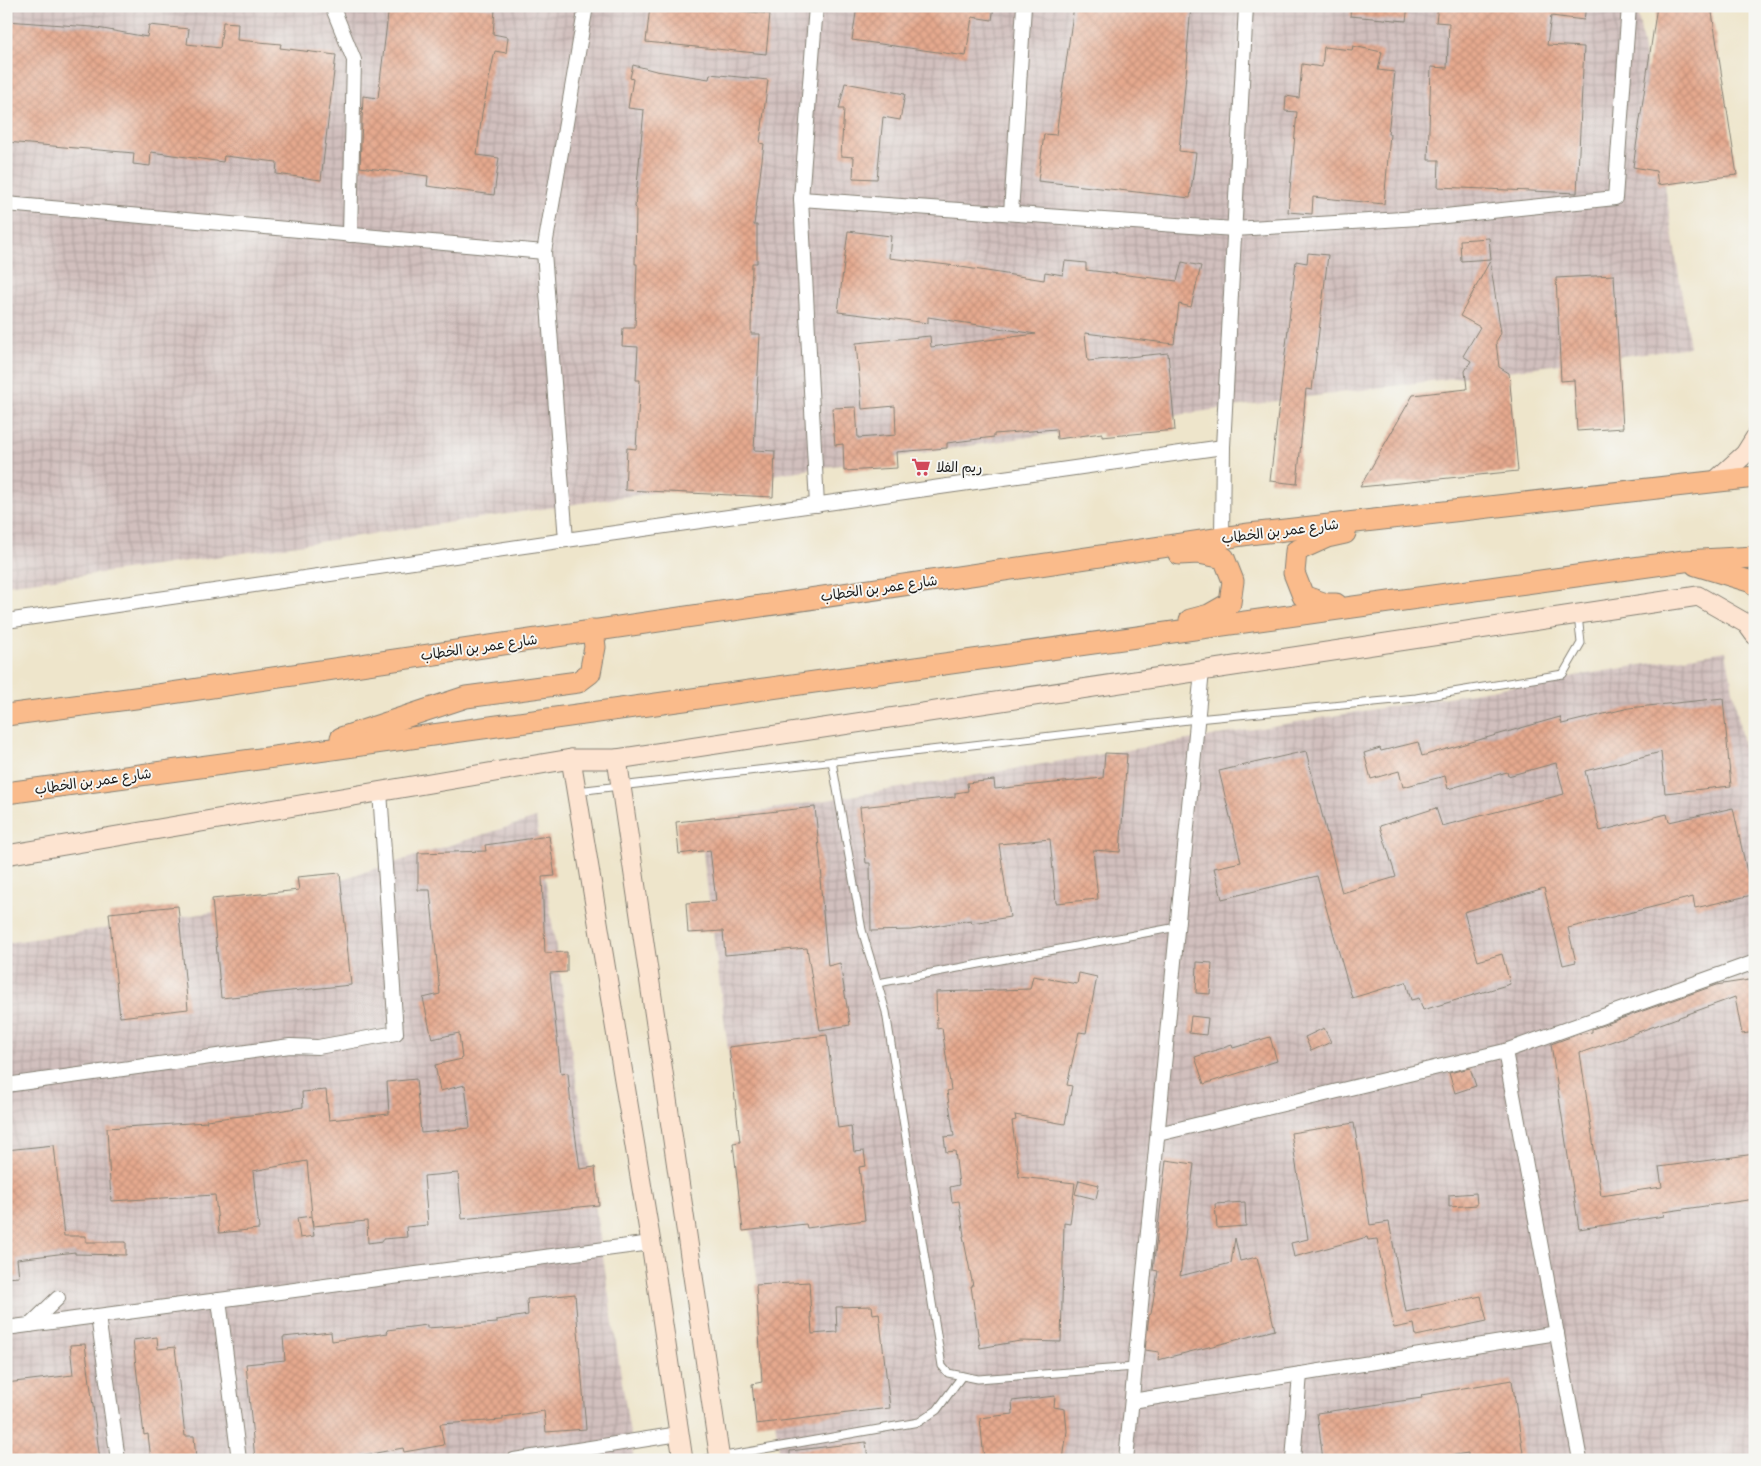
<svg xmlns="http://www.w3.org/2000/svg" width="1761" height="1466" font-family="Delius,'Playpen Sans Arabic',sans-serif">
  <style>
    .industrial { fill: url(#industrial-grid) }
    .building { fill: url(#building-cross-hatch) }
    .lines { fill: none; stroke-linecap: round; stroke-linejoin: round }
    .lane-casing { stroke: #858074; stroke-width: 9 }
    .street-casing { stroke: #858074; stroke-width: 16 }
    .secondary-casing { stroke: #858074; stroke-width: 21 }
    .primary-casing { stroke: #858074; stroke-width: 23 }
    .lane { stroke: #fff; stroke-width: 7 }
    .street { stroke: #fff; stroke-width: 14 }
    .secondary { stroke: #fde4d1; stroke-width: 19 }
    .primary { stroke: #fabb8b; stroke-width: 21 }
    .labels { text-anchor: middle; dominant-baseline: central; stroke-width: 4; stroke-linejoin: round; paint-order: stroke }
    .poi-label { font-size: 14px; fill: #1c1c1c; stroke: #f6f6f2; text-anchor: start }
    .street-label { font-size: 14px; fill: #1c1c1c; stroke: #f6f6f2 }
  </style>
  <defs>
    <pattern id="industrial-grid" width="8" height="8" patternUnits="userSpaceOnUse" patternTransform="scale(1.25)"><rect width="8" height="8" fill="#d1bfbd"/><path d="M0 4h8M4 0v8" fill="none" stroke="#b3a4a2"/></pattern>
    <pattern id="building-cross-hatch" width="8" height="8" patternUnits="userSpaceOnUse" patternTransform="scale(1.25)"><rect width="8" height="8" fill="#e5a98e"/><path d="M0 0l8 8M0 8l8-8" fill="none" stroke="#c4917a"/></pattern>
  </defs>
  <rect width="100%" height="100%" fill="#f6f6f2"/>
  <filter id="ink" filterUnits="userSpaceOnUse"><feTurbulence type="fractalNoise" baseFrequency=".02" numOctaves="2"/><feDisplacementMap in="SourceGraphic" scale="10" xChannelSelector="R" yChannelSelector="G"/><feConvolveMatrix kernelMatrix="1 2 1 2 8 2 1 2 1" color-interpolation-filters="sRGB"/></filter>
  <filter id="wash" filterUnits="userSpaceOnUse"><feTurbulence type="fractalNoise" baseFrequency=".0096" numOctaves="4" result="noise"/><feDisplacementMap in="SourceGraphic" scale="20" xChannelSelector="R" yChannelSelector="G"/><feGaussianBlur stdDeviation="1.12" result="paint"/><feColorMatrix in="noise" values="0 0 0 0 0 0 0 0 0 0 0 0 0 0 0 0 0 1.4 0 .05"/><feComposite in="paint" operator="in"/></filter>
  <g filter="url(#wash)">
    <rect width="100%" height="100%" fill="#eee5cb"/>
    <g class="industrial">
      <polygon points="6,6 1637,6 1690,347 1232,407 141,568 6,585"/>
      <polygon points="1726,651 1755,810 1755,1460 780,1460 699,821"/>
      <polygon points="536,818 634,1460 6,1460 6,943 260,905"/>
    </g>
    <g id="blocks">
      <g class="building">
        <polygon points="389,6 468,6 495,9 493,34 508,37 506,53 495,51 482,113 477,155 499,158 494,195 427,186 428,176 360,167 363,96 378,98"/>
        <polygon points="650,6 694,6 770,14 766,54 646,42"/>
        <polygon points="857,6 994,6 992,20 972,17 966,56 852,40"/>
        <polygon points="1074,6 1191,6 1187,53 1188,53 1179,151 1196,153 1190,198 1038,181 1044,134 1056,135"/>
        <polygon points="1351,6 1408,6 1406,21 1350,16"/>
        <polygon points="1438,6 1586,6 1584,20 1551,16 1547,45 1584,47 1577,193 1438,187 1439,160 1428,160 1431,67 1447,68 1449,23 1436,22"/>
        <polygon points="1657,6 1711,6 1737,175 1658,185 1656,171 1633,167"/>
        <polygon points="6,21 92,27 147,37 149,25 189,29 187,44 220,48 223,22 238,23 237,40 281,44 280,48 336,55 321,180 276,174 277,162 224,156 223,162 151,152 150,166 133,164 134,153 6,142"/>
        <polygon points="1353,46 1382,52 1378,70 1395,72 1388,134 1390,134 1384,204 1313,197 1312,214 1288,212 1297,112 1285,111 1286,96 1299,98 1302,64 1322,67 1324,47 1352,50"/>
        <polygon points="633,65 656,71 709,79 710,74 768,80 760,143 764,144 754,225 757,225 757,263 752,263 751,334 760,334 754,450 775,451 773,497 625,490 627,448 636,449 640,380 636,380 638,347 622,346 623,328 635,328 637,264 635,264 636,208 635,207 644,110 628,108 633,79 630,78"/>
        <polygon points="845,83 905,94 900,120 883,117 877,179 853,178 854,157 841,156 844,109 839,109"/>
        <polygon points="848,231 891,236 889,258 948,265 1044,280 1045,272 1063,275 1065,261 1086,263 1086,270 1177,281 1182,262 1201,266 1191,307 1179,304 1174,344 1085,333 1088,361 1168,353 1175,430 1102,437 1102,433 1057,439 1056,429 994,434 994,437 947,443 947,448 896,452 897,468 844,471 843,444 835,445 832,408 856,407 858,438 896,435 895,406 862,409 856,343 930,336 931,347 1036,334 928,317 928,323 838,312"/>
        <polygon points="1489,238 1491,259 1461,261 1460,240"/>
        <polygon points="1308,253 1328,255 1312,390 1306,389 1297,484 1270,481 1296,261 1307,263"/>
        <polygon points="1490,261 1501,333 1496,342 1499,367 1509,373 1518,471 1360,487 1413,395 1467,389 1465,371 1471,361 1463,356 1480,327 1460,316"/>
        <polygon points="1614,275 1623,428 1577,431 1574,380 1561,381 1556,278"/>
        <polygon points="1723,698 1731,786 1665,793 1661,752 1585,771 1600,831 1667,814 1669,822 1733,808 1752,895 1695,908 1693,897 1568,928 1576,962 1563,965 1544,888 1464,912 1478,961 1502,954 1510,984 1423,1010 1419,998 1411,1000 1406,982 1352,998 1317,876 1222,899 1214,868 1241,862 1219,771 1306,751 1342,893 1396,877 1380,826 1436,808 1442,826 1564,794 1556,763 1508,776 1507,772 1448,789 1445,776 1403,787 1399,771 1371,779 1364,753 1380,748 1381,751 1418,742 1422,756 1560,717 1562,724 1629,708"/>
        <polygon points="1105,753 1127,754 1120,852 1093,850 1098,899 1056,903 1050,839 999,844 1010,917 972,923 971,920 911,930 871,931 870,863 866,863 860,807 955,797 955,793 968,791 967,783 994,780 995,789 1103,778"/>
        <polygon points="815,807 822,879 820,879 828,966 840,963 850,1025 820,1030 807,948 725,955 723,931 688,933 686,903 716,901 710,850 679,854 676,822"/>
        <polygon points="549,836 555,876 542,877 545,953 567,952 567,972 550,973 561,1074 568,1073 572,1118 573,1118 580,1169 595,1167 599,1205 462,1219 458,1173 424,1176 428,1225 406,1227 407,1237 383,1239 383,1241 368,1243 367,1221 313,1226 307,1161 253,1171 259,1229 219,1233 215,1195 111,1201 107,1128 207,1122 206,1120 259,1114 303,1107 302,1092 326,1090 329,1120 389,1114 387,1082 416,1079 421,1133 470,1128 465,1085 440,1091 435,1065 462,1059 459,1033 432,1039 423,998 440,994 430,890 418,890 418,853 486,851 485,845"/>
        <polygon points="340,873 351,985 221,998 212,899 299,890 297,877"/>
        <polygon points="178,906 188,1009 120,1017 109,913"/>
        <polygon points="1197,962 1212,963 1210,994 1196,993"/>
        <polygon points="1079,973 1097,977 1086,1033 1079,1032 1067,1085 1072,1086 1065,1124 1015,1115 1016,1120 1012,1121 1019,1177 1075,1183 1070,1224 1064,1223 1061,1342 1020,1341 980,1348 971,1286 973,1286 963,1236 964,1236 959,1201 952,1202 950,1187 959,1185 955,1151 946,1152 944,1137 954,1136 947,1091 951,1090 942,1028 937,1029 936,992 1030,989 1033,976 1077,984"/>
        <polygon points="1749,980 1751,991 1755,990 1755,1032 1742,1034 1735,997 1580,1053 1601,1196 1662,1187 1659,1167 1755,1154 1755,1199 1663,1212 1664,1216 1579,1229 1551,1044 1579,1034 1592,1032 1592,1029 1716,985"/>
        <polygon points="1191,1016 1208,1018 1206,1035 1189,1033"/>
        <polygon points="1324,1028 1331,1042 1311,1051 1305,1037"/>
        <polygon points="827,1035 838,1128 851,1126 854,1152 864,1151 866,1166 859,1167 865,1220 807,1228 806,1224 743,1231 733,1143 740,1142 729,1047"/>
        <polygon points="1270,1037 1277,1061 1204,1084 1195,1057 1232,1045 1233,1048"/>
        <polygon points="1470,1068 1476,1086 1455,1093 1449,1073"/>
        <polygon points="1354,1123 1370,1225 1389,1222 1406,1312 1481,1296 1487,1321 1416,1336 1414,1324 1394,1328 1377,1239 1368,1240 1367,1237 1294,1257 1291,1243 1308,1239 1291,1133"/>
        <polygon points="54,1145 64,1236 86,1236 86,1242 126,1242 126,1255 75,1254 75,1252 17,1259 19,1277 6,1278 6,1150"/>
        <polygon points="1166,1160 1194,1164 1180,1276 1231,1263 1235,1238 1240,1261 1257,1257 1275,1330 1158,1360 1159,1352 1145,1350 1149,1315 1151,1314 1158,1271 1153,1270"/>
        <polygon points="1079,1180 1099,1185 1096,1199 1075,1194"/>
        <polygon points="1476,1193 1477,1205 1449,1207 1449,1195"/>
        <polygon points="1245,1202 1246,1226 1217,1228 1215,1204"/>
        <polygon points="311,1216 314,1236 300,1238 297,1218"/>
        <polygon points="809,1282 812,1334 837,1332 836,1307 872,1306 873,1314 879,1313 890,1408 756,1424 752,1384 762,1382 756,1285"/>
        <polygon points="575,1294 586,1429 546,1432 544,1411 503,1417 503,1420 440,1424 444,1445 404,1452 403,1448 338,1460 255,1460 246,1364 285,1360 283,1337 331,1332 332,1341 388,1333 387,1330 427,1325 427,1328 497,1323 497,1320 528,1315 527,1299"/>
        <polygon points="157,1337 158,1349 175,1347 185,1436 194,1436 196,1460 151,1460 148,1434 144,1435 133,1340"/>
        <polygon points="85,1344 100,1460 6,1460 6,1383 73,1375 70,1345"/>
        <polygon points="1512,1380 1524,1460 1468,1460 1468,1453 1424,1460 1323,1460 1317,1413 1422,1398 1421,1395"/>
        <polygon points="1055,1396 1054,1407 1065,1409 1067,1431 1063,1460 984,1460 980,1418 1013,1414 1012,1401"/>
        <polygon points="866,1442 868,1460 790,1460 790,1451"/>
      </g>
    </g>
  </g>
  <g filter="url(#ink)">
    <use href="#blocks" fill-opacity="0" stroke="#858074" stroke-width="1"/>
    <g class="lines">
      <g class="lane-casing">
        <g id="lane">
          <polyline points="832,761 862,930 886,1012 942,1366 948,1373 978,1379 1135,1367"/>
          <polyline points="577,791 1197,719 1416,698 1563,674 1581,643 1578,615"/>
          <polyline points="878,983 1177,927"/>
          <polyline points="701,1460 919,1422 937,1410 962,1376"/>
        </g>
      </g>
      <g class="street-casing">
        <g id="street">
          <polyline points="332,6 354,60 350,235"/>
          <polyline points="816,6 801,199 817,505"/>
          <polyline points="801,199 1234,229 1436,217 1615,198 1629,6"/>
          <polyline points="6,204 544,252 586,6"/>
          <polyline points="1011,213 1024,6"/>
          <polyline points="1222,538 1223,447 1246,6"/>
          <polyline points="566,540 1223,447"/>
          <polyline points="6,621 566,540 544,252"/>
          <polyline points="1505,1051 1580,1460"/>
          <polyline points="6,1085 290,1046 318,1047 396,1033 380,791"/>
          <polyline points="1158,1134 1505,1051 1755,962"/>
          <polyline points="219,1300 239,1460"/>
          <polyline points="98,1316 118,1460"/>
          <polyline points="30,1325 58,1298"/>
          <polyline points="6,1328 651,1243"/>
          <polyline points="1132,1401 1557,1333"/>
          <polyline points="514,1460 679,1434"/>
          <polyline points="1126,1460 1202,671"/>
          <polyline points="1293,1460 1300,1374"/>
        </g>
      </g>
      <g class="secondary-casing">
        <g id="secondary">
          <polyline points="1714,482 1745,454 1755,438"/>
          <polyline points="571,759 651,1243 683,1460"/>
          <polyline points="617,759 720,1460"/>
          <polyline points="6,855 571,759 617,759 1698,596 1747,624 1755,635"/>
        </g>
      </g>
      <g class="primary-casing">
        <g id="primary">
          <polyline points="1179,554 1199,553 1224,558 1233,581 1230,603 1209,615 1190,620"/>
          <polyline points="1696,565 1752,582 1755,585"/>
          <polyline points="1336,604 1326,604 1303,596 1294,573 1296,551 1327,537 1345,533"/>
          <polyline points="6,715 158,695 1249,534 1755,477"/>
          <polyline points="341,738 466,697 578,682 590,673 595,647 593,630"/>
          <polyline points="6,793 289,755 1684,561 1755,557"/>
        </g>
      </g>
      <use href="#lane" class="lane"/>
      <use href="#street" class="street"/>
      <use href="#secondary" class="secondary"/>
      <use href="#primary" class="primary"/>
    </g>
  </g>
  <defs>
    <g id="supermarket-bare" transform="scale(1.5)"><path d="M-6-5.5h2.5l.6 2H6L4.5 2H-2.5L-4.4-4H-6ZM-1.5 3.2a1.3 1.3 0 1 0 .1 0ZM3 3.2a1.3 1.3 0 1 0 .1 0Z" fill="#d1495b" stroke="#f6f6f2" stroke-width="2.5" paint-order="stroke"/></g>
  </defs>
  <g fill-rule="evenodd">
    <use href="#supermarket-bare" x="921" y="467"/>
  </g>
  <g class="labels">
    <g class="poi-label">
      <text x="936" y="467">ريم الفلا</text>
    </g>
    <g class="street-label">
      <text transform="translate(1280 531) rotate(-7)">شارع عمر بن الخطاب</text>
      <text transform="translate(879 588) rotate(-8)">شارع عمر بن الخطاب</text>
      <text transform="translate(479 647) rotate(-8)">شارع عمر بن الخطاب</text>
      <text transform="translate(93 781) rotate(-8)">شارع عمر بن الخطاب</text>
    </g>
  </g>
  <rect width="1761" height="1466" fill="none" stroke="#f6f6f2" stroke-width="25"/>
</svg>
